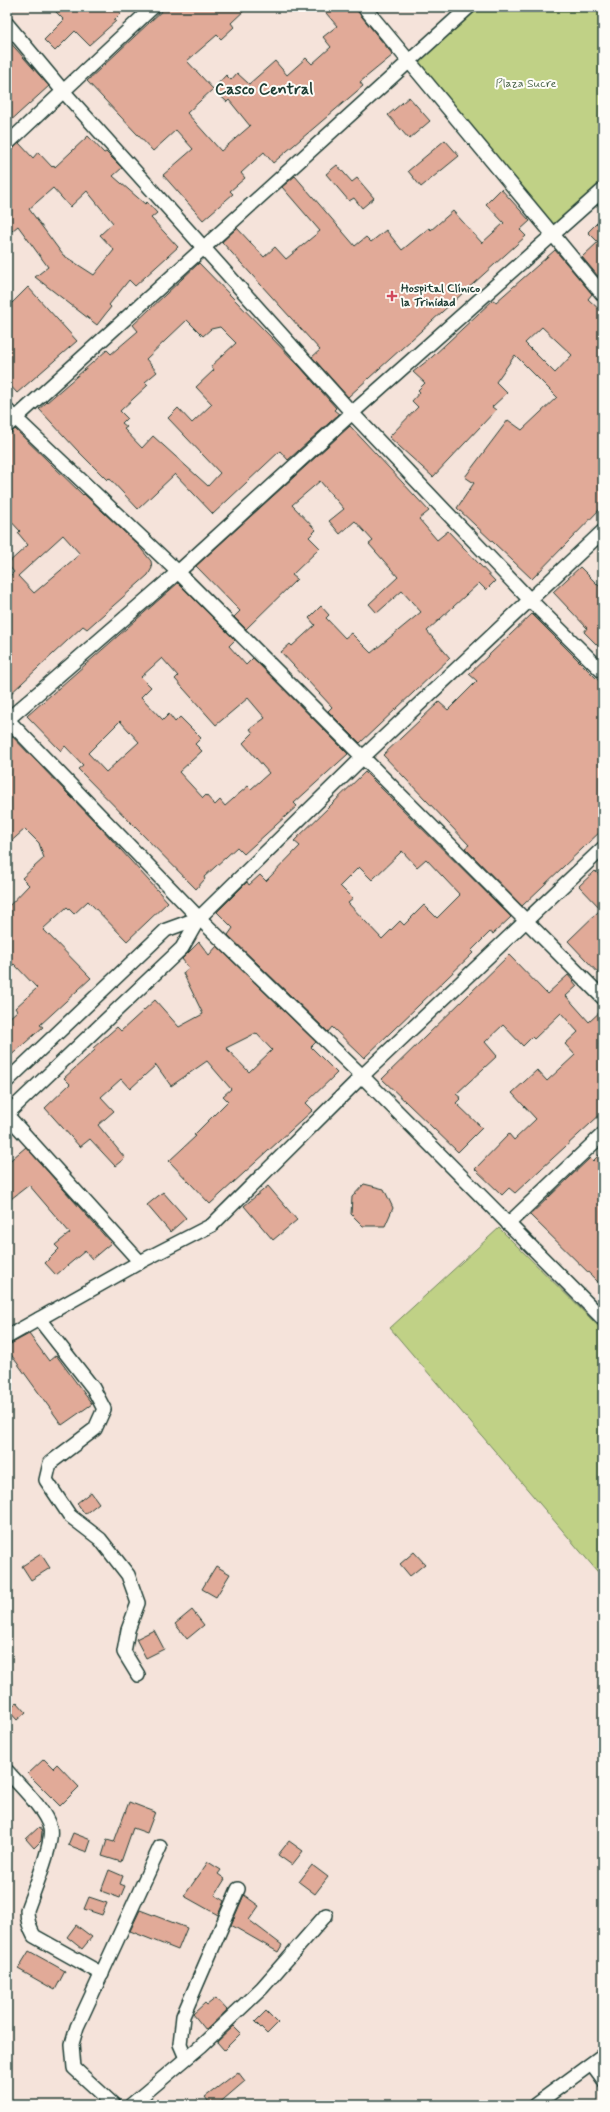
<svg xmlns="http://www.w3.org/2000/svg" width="610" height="2112" font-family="Mynerve,sans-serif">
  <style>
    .green { fill: #c0d186; stroke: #70875d }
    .building { fill: #e1aa98; stroke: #1f3d34; fill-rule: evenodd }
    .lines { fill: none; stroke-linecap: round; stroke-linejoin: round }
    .street-casing { stroke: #1f3d34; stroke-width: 16 }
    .street { stroke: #fdfcf7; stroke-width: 13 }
    .poi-dot { fill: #d1495b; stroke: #fdfcf7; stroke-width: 1.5 }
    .labels { text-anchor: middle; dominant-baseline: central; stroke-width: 4; stroke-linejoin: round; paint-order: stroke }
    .park-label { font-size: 12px; fill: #476248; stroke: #fdfcf7 }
    .poi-label { font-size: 12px; font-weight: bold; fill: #1f3d34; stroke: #fdfcf7; text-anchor: start }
    .district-label { font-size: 16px; font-weight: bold; fill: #1f3d34; stroke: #fdfcf7 }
  </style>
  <rect width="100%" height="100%" fill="#f5e3da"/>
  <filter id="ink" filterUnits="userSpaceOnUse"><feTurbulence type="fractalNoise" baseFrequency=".025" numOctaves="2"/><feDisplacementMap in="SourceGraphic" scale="8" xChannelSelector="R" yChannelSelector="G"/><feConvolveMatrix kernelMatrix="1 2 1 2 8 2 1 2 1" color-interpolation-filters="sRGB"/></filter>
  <g filter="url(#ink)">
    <g class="green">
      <polygon points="469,7 603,7 603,190 552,237 409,61"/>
      <polygon points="499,1228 603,1331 603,1578 390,1328"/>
    </g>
    <g class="building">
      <polygon points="51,7 127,7 114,20 116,21 89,45 75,31 55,51 44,40 64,20"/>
      <path d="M166,7H248L231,23L234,27L221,39L217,35L187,61L213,89L226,75L231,80L237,73L249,84L275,61L287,75L306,58L312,64L331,47L323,37L337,26L321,7H356L358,12L393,55L360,82L363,86L273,163L264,152L241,173L245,178L230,191L233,194L203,220L163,175L193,149L176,130L153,151L87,81ZM213,89L227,102L229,100L250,126L221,151L187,113Z"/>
      <polygon points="7,39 49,86 7,124"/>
      <polygon points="409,97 430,121 409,139 388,115"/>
      <path d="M88,136L104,153L106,152L122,168L113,176L145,204L147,202L157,213L151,218L178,247L135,286L129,280L109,305L111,307L97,325L35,277L48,267L18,226L7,235V152L12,150L19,143L33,158L38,152L52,167L54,165L55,167ZM53,188L70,207L87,191L113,223L100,235L114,250L94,275L63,255L29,209Z"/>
      <polygon points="445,140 459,156 421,187 408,171"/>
      <polygon points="337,165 352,182 357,178 374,198 362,208 354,198 349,201 326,174"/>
      <polygon points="295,176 355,246 366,237 371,242 386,230 402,250 429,228 431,230 453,211 482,243 504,223 486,204 501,189 530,221 520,230 526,236 348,397 312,357 320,350 222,242 237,228 264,257 275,247 286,259 320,231 282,187"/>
      <polygon points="603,217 603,282 582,257 598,242 588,232"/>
      <path d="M555,250L592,294L588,299L603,313V506L532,579L457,508L474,483L465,477L508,420L522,430L557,397L515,355L496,382L507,393L492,407L496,410L433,477L389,437L418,407L412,401L420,392L418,390L425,383L413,372L432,357L493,300L496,302ZM542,327L572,355L555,373L525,343Z"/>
      <path d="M199,263L301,368L336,408L334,410L339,414L288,460L280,451L213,514L175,474L138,509L109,478L107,480L77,450L39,409L107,350L111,354L138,331L133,325ZM187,320L203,336L211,329L220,327L236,343L211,366L214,370L196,387L212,404L192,423L178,408L168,418L220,473L208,486L153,436L142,448L124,429L127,427L122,423L127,418L120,411L148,385L145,382L157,372L146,359Z"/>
      <polygon points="28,287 77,341 17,393 7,382 7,308"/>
      <polygon points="350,426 429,511 419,519 437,540 448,531 495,581 486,590 479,583 427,631 450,658 360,743 328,711 332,707 281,652 290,644 292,646 315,625 309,618 321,606 329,615 326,618 345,638 351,633 371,653 421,612 402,591 377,613 369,604 398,577 369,544 373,541 355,521 340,534 329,521 344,509 320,481 292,505 316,530 309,537 320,548 292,575 297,579 246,629 234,617 240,611 196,566"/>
      <path d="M15,429L83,495L84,494L138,545L151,561L152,568L148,575L87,629L83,626L7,697V579L14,572L7,564L28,545L18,533L20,531L7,517V437ZM63,535L80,554L34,593L18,576Z"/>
      <polygon points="580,567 603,590 603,651 584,632 587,628 553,592"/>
      <path d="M178,583L235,640L229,646L246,665L253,658L348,754L294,803L297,806L244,854L237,847L204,877L205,879L196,889L78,769L83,765L65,746L61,751L27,716ZM162,658L178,676L175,679L216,725L248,698L265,718L250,729L253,733L243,743L269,773L251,789L248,786L225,806L220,800L215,805L206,795L203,798L179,772L202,751L195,744L201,738L180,717L175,722L169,714L163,720L141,697L151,687L141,677ZM120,721L139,742L106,772L88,753Z"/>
      <polygon points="532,614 603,685 603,829 522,906 465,848 469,845 383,755 439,702 448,710 477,681 469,674"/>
      <polygon points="7,731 102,829 168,902 127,941 88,901 74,914 67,907 43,929 91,978 40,1025 43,1027 7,1059 7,1020 17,1011 15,1008 37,988 14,964 7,970 7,908 29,885 22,878 44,858 39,843 25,829 7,845"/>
      <path d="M365,772L511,917L493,934L490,932L471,951L473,953L364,1058L332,1027L328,1032L228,935L233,928L217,912L247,882L249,885L260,875L266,881L300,846L294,841ZM402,851L417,867L426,859L460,895L437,918L424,905L404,925L400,921L382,939L348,903L353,899L340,886L359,867L372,880Z"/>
      <polygon points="595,871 603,879 603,978 568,941 601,909 579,886"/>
      <path d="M199,942L209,955L217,946L316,1042L311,1047L337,1073L306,1103L313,1110L210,1204L169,1161L196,1136L194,1135L228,1101L223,1096L231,1089L207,1061L171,1086L156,1065L130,1089L121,1079L101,1097L114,1111L98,1125L125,1158L115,1166L90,1139L80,1147L45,1108L70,1084L64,1078L95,1050L93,1048L117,1027L121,1031L155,1000L179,1027L203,1014L183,973L189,968L182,959ZM256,1033L272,1050L249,1072L226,1048Z"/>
      <polygon points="509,955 547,994 568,975 577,986 566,996 589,1022 603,1009 603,1112 515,1193 509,1188 502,1195 475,1169 509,1134 514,1140 536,1119 512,1093 537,1070 547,1081 575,1055 565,1044 578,1032 561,1013 534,1039 532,1037 523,1046 503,1025 485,1042 497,1056 456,1094 461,1098 456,1103 482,1128 458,1152 382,1079"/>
      <polygon points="26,1147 111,1243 92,1259 85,1251 56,1275 45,1263 59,1249 55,1245 70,1233 29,1185 7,1202 7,1163"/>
      <polygon points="603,1151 603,1287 530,1215 590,1158 593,1161"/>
      <polygon points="364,1184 384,1189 393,1208 385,1226 363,1226 351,1214 352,1197"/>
      <polygon points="268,1186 297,1220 273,1240 244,1206"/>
      <polygon points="163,1192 186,1218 170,1232 147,1205"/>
      <polygon points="29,1334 49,1361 56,1355 92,1404 62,1425 7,1349 7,1346"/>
      <polygon points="91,1492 99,1503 85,1514 77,1503"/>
      <polygon points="414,1552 425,1564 410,1576 400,1564"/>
      <polygon points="41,1554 50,1568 31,1580 22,1566"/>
      <polygon points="216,1566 230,1574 216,1597 202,1589"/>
      <polygon points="192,1610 204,1625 187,1639 175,1624"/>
      <polygon points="154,1630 164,1649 146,1658 136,1639"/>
      <polygon points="17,1702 26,1712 17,1720 8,1710"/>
      <polygon points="44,1759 53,1768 57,1764 79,1787 60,1806 28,1774"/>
      <polygon points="129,1802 155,1812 147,1833 133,1828 121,1862 102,1856 107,1840 114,1842"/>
      <polygon points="39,1827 42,1831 41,1841 34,1848 26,1839"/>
      <polygon points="73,1833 91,1840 87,1852 68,1845"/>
      <polygon points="289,1841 303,1851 292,1865 278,1855"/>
      <polygon points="208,1862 221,1870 218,1874 225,1879 215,1895 224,1901 218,1915 184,1896"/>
      <polygon points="312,1865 328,1877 315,1894 299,1882"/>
      <polygon points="109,1870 123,1876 120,1884 125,1886 120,1898 101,1891"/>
      <polygon points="244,1895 259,1906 249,1920 282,1945 278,1952 231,1925"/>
      <polygon points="89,1897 107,1903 102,1915 84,1909"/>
      <polygon points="140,1910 187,1928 178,1950 130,1931"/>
      <polygon points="76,1925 92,1937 82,1949 67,1937"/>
      <polygon points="29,1951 65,1971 55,1990 18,1969"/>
      <polygon points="216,1998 227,2010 206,2030 193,2014 205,2003 207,2005"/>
      <polygon points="266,2011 278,2023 267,2034 255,2022"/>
      <polygon points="234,2026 241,2033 224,2050 217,2042"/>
      <polygon points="238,2072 245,2081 217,2105 211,2105 205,2097"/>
    </g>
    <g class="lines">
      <g class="street-casing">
        <g id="street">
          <polyline points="364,7 603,295"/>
          <polyline points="7,24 63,91 352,413 530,600 603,672"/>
          <polyline points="7,144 153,7"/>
          <polyline points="7,410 178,572 603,998"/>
          <polyline points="7,426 469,7"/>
          <polyline points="7,719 199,918 362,1076 603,1319"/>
          <polyline points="7,720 178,572 352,413 603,190"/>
          <polyline points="7,1081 166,930 199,918"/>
          <polyline points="7,1114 182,948 199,918 362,758 603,531"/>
          <polyline points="7,1115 140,1262"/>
          <polyline points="508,1224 603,1134"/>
          <polyline points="39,1319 93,1388 104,1409 95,1429 50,1463 46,1480 70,1516 100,1539 128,1575 138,1603 128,1630 124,1652 138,1675"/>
          <polyline points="7,1337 140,1262 212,1225 362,1076 603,848"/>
          <path d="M7,1771C20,1786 45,1809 50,1828C54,1844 33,1892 27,1910C27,1920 29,1927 34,1936L102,1974"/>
          <polyline points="186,2058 180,2044 183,2016 238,1889"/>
          <polyline points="592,2065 603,2080"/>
          <polyline points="114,2105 74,2068 72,2044 77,2027 160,1847"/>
          <polyline points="131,2105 201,2046 262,1988 326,1915"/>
          <polyline points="535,2105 603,2055"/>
        </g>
      </g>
      <use href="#street" class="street"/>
    </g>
  </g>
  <path class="poi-dot" d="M390 290h4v4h4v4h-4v4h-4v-4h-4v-4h4z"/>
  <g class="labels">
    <g class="park-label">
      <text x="526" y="84">Plaza Sucre</text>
    </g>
    <g class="poi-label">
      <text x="401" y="289">Hospital Clínico<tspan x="401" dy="14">la Trinidad</tspan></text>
    </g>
    <g class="district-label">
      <text x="264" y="89">Casco Central</text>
    </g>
  </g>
  <rect width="610" height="2112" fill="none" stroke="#fdfcf7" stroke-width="24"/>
  <rect x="12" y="12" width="586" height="2088" fill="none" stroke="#1f3d34" stroke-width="1.5" filter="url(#ink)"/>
</svg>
